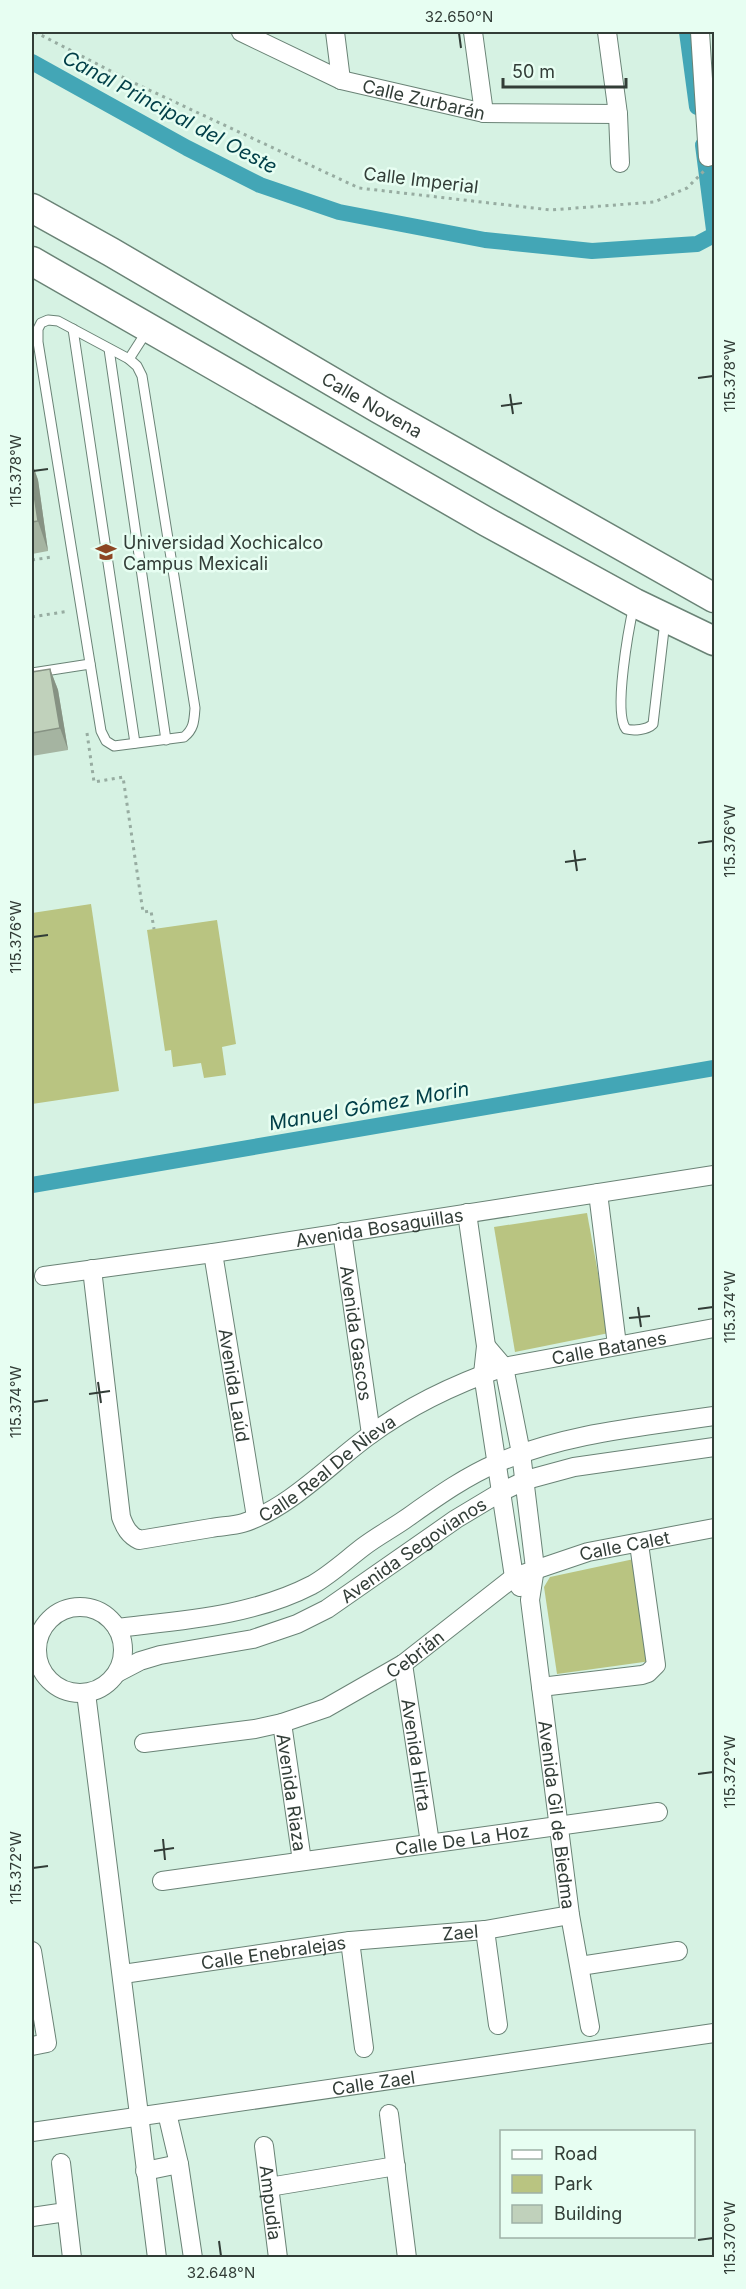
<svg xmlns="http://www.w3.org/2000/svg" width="746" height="2289" font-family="Inter,sans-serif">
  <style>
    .green { fill: #b9c481 }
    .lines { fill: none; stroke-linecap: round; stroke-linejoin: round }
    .canal { stroke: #43a6b6; stroke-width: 16 }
    .lane-casing { stroke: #6a8376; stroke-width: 11 }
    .street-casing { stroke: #6a8376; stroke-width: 20 }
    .primary-casing { stroke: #6a8376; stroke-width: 31 }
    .path { stroke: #97aca1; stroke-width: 3; stroke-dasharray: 3 4.5; stroke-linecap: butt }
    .lane { stroke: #fff; stroke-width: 9 }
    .street { stroke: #fff; stroke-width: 18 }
    .primary { stroke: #fff; stroke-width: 28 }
    .wall { fill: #a5b4a1 }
    .shaded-wall { fill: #869283 }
    .building { fill: #c0d1bb; stroke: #869283; stroke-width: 1.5 }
    .ticks { fill: none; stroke: #323d37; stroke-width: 2 }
    .labels { text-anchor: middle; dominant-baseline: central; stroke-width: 5; stroke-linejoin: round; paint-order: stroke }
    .street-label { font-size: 18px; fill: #323d37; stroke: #e7fef2 }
    .poi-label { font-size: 18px; fill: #323d37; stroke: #e7fef2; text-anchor: start }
    .water-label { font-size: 20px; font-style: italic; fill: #003e47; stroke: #e7fef2 }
    .neatline { fill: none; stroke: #323d37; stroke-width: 2 }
    .ticks-label { font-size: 15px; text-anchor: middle; fill: #323d37 }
  </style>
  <rect width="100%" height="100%" fill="#d6f2e3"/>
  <g class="green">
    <polygon points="91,904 119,1091 32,1104 32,913"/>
    <polygon points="217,920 236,1044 222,1047 226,1075 204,1078 201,1063 173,1067 171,1050 165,1051 147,930"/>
    <polygon points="587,1213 609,1333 515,1352 494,1227"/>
    <polygon points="634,1559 651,1661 557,1674 544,1587 550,1577"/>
  </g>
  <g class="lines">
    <g class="canal">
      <polyline points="687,32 697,107"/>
      <polyline points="32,62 187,148 260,185 339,212 485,240 592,251 697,244 714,235"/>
      <polyline points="703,145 714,230"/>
      <polyline points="32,1185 714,1068"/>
    </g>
    <g class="lane-casing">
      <g id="lane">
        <path d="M48,320L58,321L129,359L137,366L142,376L195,708C194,721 194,729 184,737L114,746L106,741L101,731L38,342V329L41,323Z"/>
        <polyline points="73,329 135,743"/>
        <polyline points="109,349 166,740"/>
        <polyline points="129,359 147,331"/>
        <path d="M634,605C629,627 613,713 626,729C634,731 647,730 653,724L665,621"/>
        <polyline points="32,673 90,664"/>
      </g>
    </g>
    <g class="street-casing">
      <g id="street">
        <path id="s1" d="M241,32L341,80L484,113L618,114"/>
        <polyline points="335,32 341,80"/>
        <polyline points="473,32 484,113"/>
        <polyline points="607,32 618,114 620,163"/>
        <polyline points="700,32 708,157"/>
        <polyline points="598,1193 617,1345"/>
        <polyline points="467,1213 486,1346 483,1374 514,1577 520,1587"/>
        <path id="s2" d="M342,1232L371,1434"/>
        <path id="s3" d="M213,1253L256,1517"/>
        <path id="s4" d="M92,1269L121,1517C125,1528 129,1535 139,1540C163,1536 187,1532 211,1528C222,1526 233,1526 243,1523C290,1508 331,1463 370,1435C409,1406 458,1383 504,1367L714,1328"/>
        <path id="s5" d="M44,1276L213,1253L714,1175"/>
        <path id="s6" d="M486,1346L504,1367L521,1453L535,1568L530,1600L570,1915L590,2027"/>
        <circle cx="80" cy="1650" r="43"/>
        <path d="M117,1628C184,1620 252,1616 312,1585C330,1575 346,1560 363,1547C376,1537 391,1529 404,1520C434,1499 464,1477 497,1463C566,1433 641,1427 714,1416"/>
        <path id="s7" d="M403,1664L430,1843"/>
        <path id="s8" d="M117,1673L140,1661L160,1655L253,1639L297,1624L327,1609L456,1519L501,1492L526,1480L574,1467L714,1447"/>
        <polyline points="541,1687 642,1675 648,1673 656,1665 639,1544"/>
        <polyline points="86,1693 157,2258"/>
        <path id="s9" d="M282,1723L302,1861"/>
        <path id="s10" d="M144,1743L255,1729L282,1723L326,1708L403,1664L514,1577L588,1552L714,1528"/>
        <path id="s11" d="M162,1881L658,1812"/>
        <polyline points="485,1930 498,2025"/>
        <polyline points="350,1941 364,2048"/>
        <polyline points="32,1951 47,2043 32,2046"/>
        <polyline points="580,1966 678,1951"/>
        <path id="s12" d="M123,1974L350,1941L485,1930L570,1915"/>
        <polyline points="167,2113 179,2164 193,2258"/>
        <polyline points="389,2114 407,2258"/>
        <path id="s13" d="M32,2132L714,2033"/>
        <path id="s14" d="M264,2146L278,2258"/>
        <polyline points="61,2163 72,2258"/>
        <polyline points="145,2171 179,2164"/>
        <polyline points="269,2187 396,2166"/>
        <polyline points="32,2217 66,2212"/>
      </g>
    </g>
    <g class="primary-casing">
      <g id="primary">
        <path id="s15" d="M32,208L111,252L379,409L714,598"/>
        <polyline points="32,261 487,522 635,603 714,641"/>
      </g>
    </g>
    <g class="path">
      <polyline points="35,32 132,82 359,188 551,210 654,202 687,188 704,171"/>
      <polyline points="32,560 52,557"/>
      <polyline points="32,617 69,611"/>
      <polyline points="87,733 94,782 123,777 143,912 151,911 154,929"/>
    </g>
    <use href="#lane" class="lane"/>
    <use href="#street" class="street"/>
    <use href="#primary" class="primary"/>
  </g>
  <g class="wall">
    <polygon points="32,463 38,480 48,551 32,554"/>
    <polygon points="50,669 58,690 68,750 32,756 32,672"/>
  </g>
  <g class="shaded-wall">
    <polygon points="32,463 38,480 48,551 38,521 32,481"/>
    <polygon points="50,669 58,690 68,750 60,728"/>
  </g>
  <g class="building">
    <polygon points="32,481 38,521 32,522"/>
    <polygon points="50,669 60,728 32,733 32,672"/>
  </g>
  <path class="ticks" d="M459,33L461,48M698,378L713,376M510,394L513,414M501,406L522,403M33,471L48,469M698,843L713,841M574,850L577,871M565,862L586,859M33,937L48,935M638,1307L641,1327M698,1309L713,1307M629,1318L650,1316M98,1382L101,1403M89,1394L110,1391M33,1402L48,1400M698,1774L713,1772M163,1839L165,1860M154,1851L174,1848M33,1868L48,1866M698,2240L713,2238M219,2241L221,2256"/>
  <defs>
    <g id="university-bare" transform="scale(1.62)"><path d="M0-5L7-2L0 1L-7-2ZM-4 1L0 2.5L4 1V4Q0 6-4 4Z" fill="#8d4623" stroke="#e7fef2" stroke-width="2.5" paint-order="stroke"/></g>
  </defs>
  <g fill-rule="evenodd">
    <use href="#university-bare" x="106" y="552"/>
  </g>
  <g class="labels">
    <g class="street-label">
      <text stroke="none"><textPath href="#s1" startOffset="196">Calle Zurbarán</textPath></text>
      <text transform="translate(421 180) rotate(7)">Calle Imperial</text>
      <text stroke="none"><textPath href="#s15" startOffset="393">Calle Novena</textPath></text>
      <text stroke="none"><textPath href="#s5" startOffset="339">Avenida Bosaguillas</textPath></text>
      <text stroke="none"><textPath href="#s2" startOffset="102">Avenida Gascos</textPath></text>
      <text stroke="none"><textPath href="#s4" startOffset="798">Calle Batanes</textPath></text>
      <text stroke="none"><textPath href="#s3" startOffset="134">Avenida Laúd</textPath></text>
      <text stroke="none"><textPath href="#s4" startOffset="486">Calle Real De Nieva</textPath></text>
      <text stroke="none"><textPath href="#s10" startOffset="531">Calle Calet</textPath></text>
      <text stroke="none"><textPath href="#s8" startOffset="326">Avenida Segovianos</textPath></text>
      <text stroke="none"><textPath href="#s10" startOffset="290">Cebrián</textPath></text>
      <text stroke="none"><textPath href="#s7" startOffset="92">Avenida Hirta</textPath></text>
      <text stroke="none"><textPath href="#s9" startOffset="70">Avenida Riaza</textPath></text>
      <text stroke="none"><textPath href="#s6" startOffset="480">Avenida Gil de Biedma</textPath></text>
      <text stroke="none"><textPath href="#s11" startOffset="303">Calle De La Hoz</textPath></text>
      <text stroke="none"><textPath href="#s12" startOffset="340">Zael</textPath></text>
      <text stroke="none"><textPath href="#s12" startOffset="152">Calle Enebralejas</textPath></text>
      <text stroke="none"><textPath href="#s13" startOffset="345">Calle Zael</textPath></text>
      <text stroke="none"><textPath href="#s14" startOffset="57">Ampudia</textPath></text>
    </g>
    <g class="poi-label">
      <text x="123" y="542">Universidad Xochicalco<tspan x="123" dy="21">Campus Mexicali</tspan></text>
    </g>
    <g class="water-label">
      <text transform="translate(170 112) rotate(28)">Canal Principal del Oeste</text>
      <text transform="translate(369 1106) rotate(-10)">Manuel Gómez Morin</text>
    </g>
  </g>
  <rect width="746" height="2289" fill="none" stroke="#e7fef2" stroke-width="66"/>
  <rect x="500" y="2130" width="195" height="108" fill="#e7fef2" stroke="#9fb1a7" stroke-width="1.5"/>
  <rect x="512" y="2150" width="30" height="9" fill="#ffffff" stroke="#9fb1a7" stroke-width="1.5"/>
  <text x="554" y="2160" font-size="18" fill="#323d37">Road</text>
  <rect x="512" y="2175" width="30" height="18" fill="#b9c481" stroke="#9fb1a7" stroke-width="1.5"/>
  <text x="554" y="2190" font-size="18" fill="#323d37">Park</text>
  <rect x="512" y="2205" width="30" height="18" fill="#c0d1bb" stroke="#9fb1a7" stroke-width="1.5"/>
  <text x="554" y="2220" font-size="18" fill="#323d37">Building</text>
  <path d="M503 78v9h123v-9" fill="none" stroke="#323d37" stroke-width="3"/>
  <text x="512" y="78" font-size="18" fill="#323d37" stroke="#e7fef2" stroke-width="4.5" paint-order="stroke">50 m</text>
  <rect x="33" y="33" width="680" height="2223" class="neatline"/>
  <g class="ticks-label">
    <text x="459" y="22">32.650°N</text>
    <text transform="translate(730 376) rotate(-90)" y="5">115.378°W</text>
    <text transform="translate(16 471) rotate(-90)" y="5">115.378°W</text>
    <text transform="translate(730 841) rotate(-90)" y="5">115.376°W</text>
    <text transform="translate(16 937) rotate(-90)" y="5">115.376°W</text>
    <text transform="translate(730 1307) rotate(-90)" y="5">115.374°W</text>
    <text transform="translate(16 1402) rotate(-90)" y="5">115.374°W</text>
    <text transform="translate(730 1772) rotate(-90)" y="5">115.372°W</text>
    <text transform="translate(16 1868) rotate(-90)" y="5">115.372°W</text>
    <text transform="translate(730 2238) rotate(-90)" y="5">115.370°W</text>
    <text x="221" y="2278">32.648°N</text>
  </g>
</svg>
